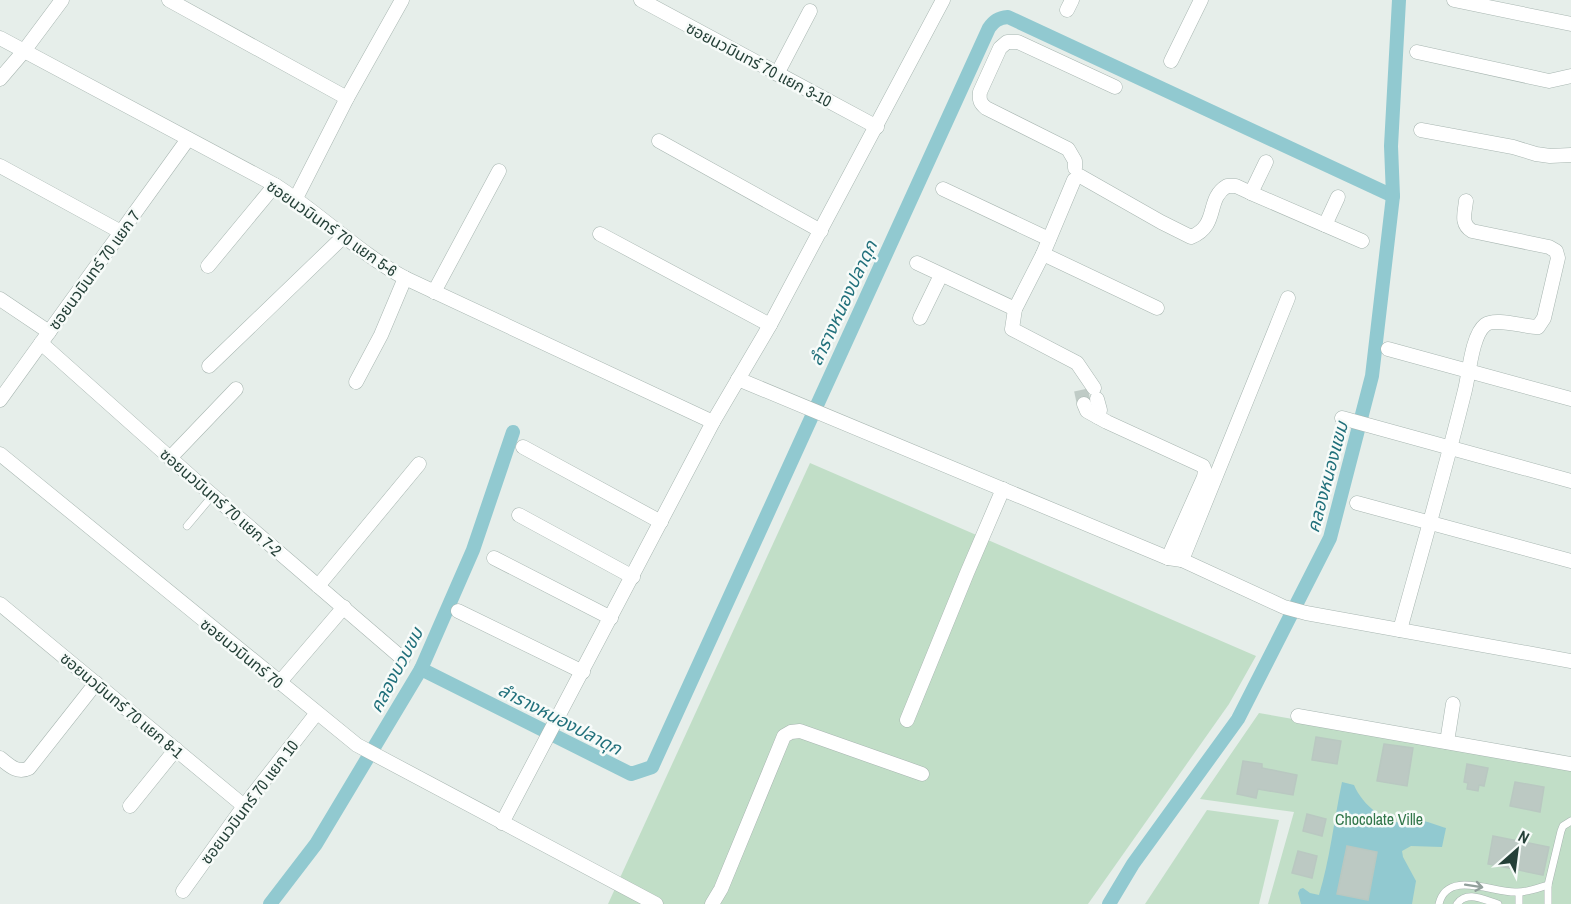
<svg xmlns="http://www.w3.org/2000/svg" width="1571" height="904" font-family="'Archivo Narrow','Noto Sans Thai',sans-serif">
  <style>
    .green { fill: #c1dec7 }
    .water { fill: #91c9d0 }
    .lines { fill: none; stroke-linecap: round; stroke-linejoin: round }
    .canal { stroke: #91c9d0; stroke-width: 14 }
    .building { fill: #bcc9c3; stroke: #b9c8c1; stroke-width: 1.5 }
    .minor-tunnel { stroke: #bfcbc6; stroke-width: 14; stroke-dasharray: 14 7; stroke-linecap: butt }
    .service-casing { stroke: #a8b6b1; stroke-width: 8 }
    .minor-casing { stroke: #a8b6b1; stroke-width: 15 }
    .service { stroke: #fff; stroke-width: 7 }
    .minor { stroke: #fff; stroke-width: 14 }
    .oneway { stroke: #92a09c }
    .labels { text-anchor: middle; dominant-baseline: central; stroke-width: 5; stroke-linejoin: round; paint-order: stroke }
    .street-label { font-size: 16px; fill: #254038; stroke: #f7fbf9 }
    .park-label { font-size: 16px; fill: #317649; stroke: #f7fbf9 }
    .water-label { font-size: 18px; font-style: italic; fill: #21707b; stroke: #f7fbf9 }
  </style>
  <rect width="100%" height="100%" fill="#e6eeea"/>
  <g class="green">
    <polygon points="810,463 1256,656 1229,704 1088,904 608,904"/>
    <polygon points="1259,713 1571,768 1571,904 1268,904 1294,812 1200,799"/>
    <polygon points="1207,810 1279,820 1259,904 1145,904"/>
  </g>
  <path class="water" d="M1342,782L1354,785C1363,806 1385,823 1409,824C1414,824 1419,821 1423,821C1430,822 1439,826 1446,828L1442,847L1411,846L1402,851L1403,857L1416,881L1412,904H1301L1298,893L1300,889L1303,888L1310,893L1319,895C1330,859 1334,820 1342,782Z"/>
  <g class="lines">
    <g class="canal">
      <path d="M421,669L631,774L652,767L989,28C994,21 998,18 1008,17L1393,196"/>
      <polyline points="270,904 316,844 421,669 473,550 513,432"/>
      <polyline points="1109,904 1133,864 1238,719 1330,538 1372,376 1393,196 1391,146 1399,0"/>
    </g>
  </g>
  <g class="building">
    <polygon points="1316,737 1341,741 1337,764 1312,760"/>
    <polygon points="1384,744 1413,748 1407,786 1377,781"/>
    <polygon points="1243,761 1262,764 1262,768 1297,775 1293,795 1258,789 1256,798 1237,794"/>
    <polygon points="1467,764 1488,768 1484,786 1479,785 1478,791 1467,789 1468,783 1464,782"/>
    <polygon points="1515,782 1544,787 1540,812 1510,806"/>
    <polygon points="1307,814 1326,819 1322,836 1303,831"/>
    <polygon points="1493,836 1549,847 1543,875 1488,864"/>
    <polygon points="1347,846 1377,852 1368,900 1337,894"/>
    <polygon points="1298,851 1317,856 1312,878 1292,873"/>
  </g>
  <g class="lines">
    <polyline class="minor-tunnel" points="1081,390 1084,404"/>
    <g class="service-casing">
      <g id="service">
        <polyline points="187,526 213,495"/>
        <polyline points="1519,893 1519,904"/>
        <path d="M1439,904C1447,870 1491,892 1515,892C1526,893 1538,888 1548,885"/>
        <path d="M1457,904C1467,890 1484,900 1498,904"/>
        <polyline points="1548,904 1548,885 1561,831 1563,826 1571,821"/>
      </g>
    </g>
    <g class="minor-casing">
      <g id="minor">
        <polyline points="169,0 347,98"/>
        <polyline points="641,0 877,127"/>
        <polyline points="1454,0 1571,24"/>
        <polyline points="1067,10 1072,0"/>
        <path d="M0,38L275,185C320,213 358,253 405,278L713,422"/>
        <polyline points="1417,52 1549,81 1571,76"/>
        <polyline points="1171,61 1201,0"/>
        <polyline points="777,74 810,11"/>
        <polyline points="0,79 24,51 62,0"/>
        <polyline points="1421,130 1513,147 1536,154 1550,156 1571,155"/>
        <polyline points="659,141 821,231"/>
        <polyline points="0,166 121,232"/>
        <path d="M1075,168V161L1068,149L986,108C980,103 979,100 980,92L1000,48L1007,42H1018L1115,87"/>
        <path d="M1080,176L1161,222L1191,237C1220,225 1205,199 1227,186H1236L1251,193L1362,241"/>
        <polyline points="1074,180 1043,254 1015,309 1012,329 1077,363 1094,388"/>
        <polyline points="943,189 1049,239"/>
        <polyline points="1251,193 1266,162"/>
        <polyline points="296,198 347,98 402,0"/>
        <polyline points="1325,225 1338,197"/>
        <polyline points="600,234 770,325"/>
        <polyline points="1043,254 1157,308"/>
        <polyline points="917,263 1015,309"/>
        <polyline points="208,266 275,185"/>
        <polyline points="434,292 499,171"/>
        <polyline points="0,299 49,332"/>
        <polyline points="920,318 941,275"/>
        <polyline points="41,343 196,481 403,659"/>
        <polyline points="1388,349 1571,399"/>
        <polyline points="209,366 344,236"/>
        <polyline points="738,379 1168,558 1182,560 1284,607 1306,613 1571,661"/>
        <polyline points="356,382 381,335 405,278"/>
        <polyline points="1097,399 1100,410 1098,417"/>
        <polyline points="0,400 188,139"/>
        <polyline points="1084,404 1087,411 1107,422 1203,466 1205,471 1204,477 1168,558"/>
        <polyline points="1342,418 1571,481"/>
        <polyline points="523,447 661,522"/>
        <polyline points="0,454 357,745 656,904"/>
        <polyline points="170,458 236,389"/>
        <polyline points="1357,503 1571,561"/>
        <polyline points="519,515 633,577"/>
        <polyline points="494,558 611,618"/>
        <polyline points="1182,560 1288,298"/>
        <polyline points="318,586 419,464"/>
        <polyline points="0,604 244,806"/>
        <polyline points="458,611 583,672"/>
        <path d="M1400,630C1422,550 1445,471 1465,390C1469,374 1472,335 1485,325C1495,317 1524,327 1538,327L1544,318L1558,258L1556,251L1549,247L1472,231C1460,224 1465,212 1466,201"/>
        <polyline points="279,683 344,607"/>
        <polyline points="1298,716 1571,764"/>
        <polyline points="907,720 967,573 1003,489"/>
        <polyline points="1447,742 1453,704"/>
        <path d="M0,758C9,765 17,774 29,768L96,683"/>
        <polyline points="130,806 176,749"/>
        <polyline points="502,823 713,422 770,325 943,0"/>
        <polyline points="183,891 244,806 316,714"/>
        <polyline points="712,904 721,889 784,736 791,732 800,731 922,774"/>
      </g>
    </g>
    <use href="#service" class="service"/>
    <use href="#minor" class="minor"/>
  </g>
  <defs><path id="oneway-shaft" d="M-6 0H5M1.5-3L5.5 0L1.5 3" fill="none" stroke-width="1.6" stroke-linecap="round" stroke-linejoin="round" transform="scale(1.5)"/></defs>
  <use class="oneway" href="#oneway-shaft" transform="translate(1474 886) rotate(9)"/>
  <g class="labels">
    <g class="street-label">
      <text transform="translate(759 64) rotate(28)">ซอยนวมินทร์ 70 แยก 3-10</text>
      <text transform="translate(332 228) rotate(35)">ซอยนวมินทร์ 70 แยก 5-6</text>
      <text transform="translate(94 270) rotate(-54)">ซอยนวมินทร์ 70 แยก 7</text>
      <text transform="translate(221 502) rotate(41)">ซอยนวมินทร์ 70 แยก 7-2</text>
      <text transform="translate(242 653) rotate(39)">ซอยนวมินทร์ 70</text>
      <text transform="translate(122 705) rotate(40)">ซอยนวมินทร์ 70 แยก 8-1</text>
      <text transform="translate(249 802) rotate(-53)">ซอยนวมินทร์ 70 แยก 10</text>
    </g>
    <g class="park-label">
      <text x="1379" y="819">Chocolate Ville</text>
    </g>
    <g class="water-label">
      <text transform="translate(843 303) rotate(-65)">ลำรางหนองปลาดุก</text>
      <text transform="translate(1327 477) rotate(-75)">คลองหนองแขม</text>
      <text transform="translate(396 670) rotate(-62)">คลองบวบขม</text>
      <text transform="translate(560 719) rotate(27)">ลำรางหนองปลาดุก</text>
    </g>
  </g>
  <g transform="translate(1517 850) rotate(28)" stroke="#f7fbf9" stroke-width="4.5" paint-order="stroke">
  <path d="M0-4.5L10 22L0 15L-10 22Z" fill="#254038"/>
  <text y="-9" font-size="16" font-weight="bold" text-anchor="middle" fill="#254038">N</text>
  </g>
</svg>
